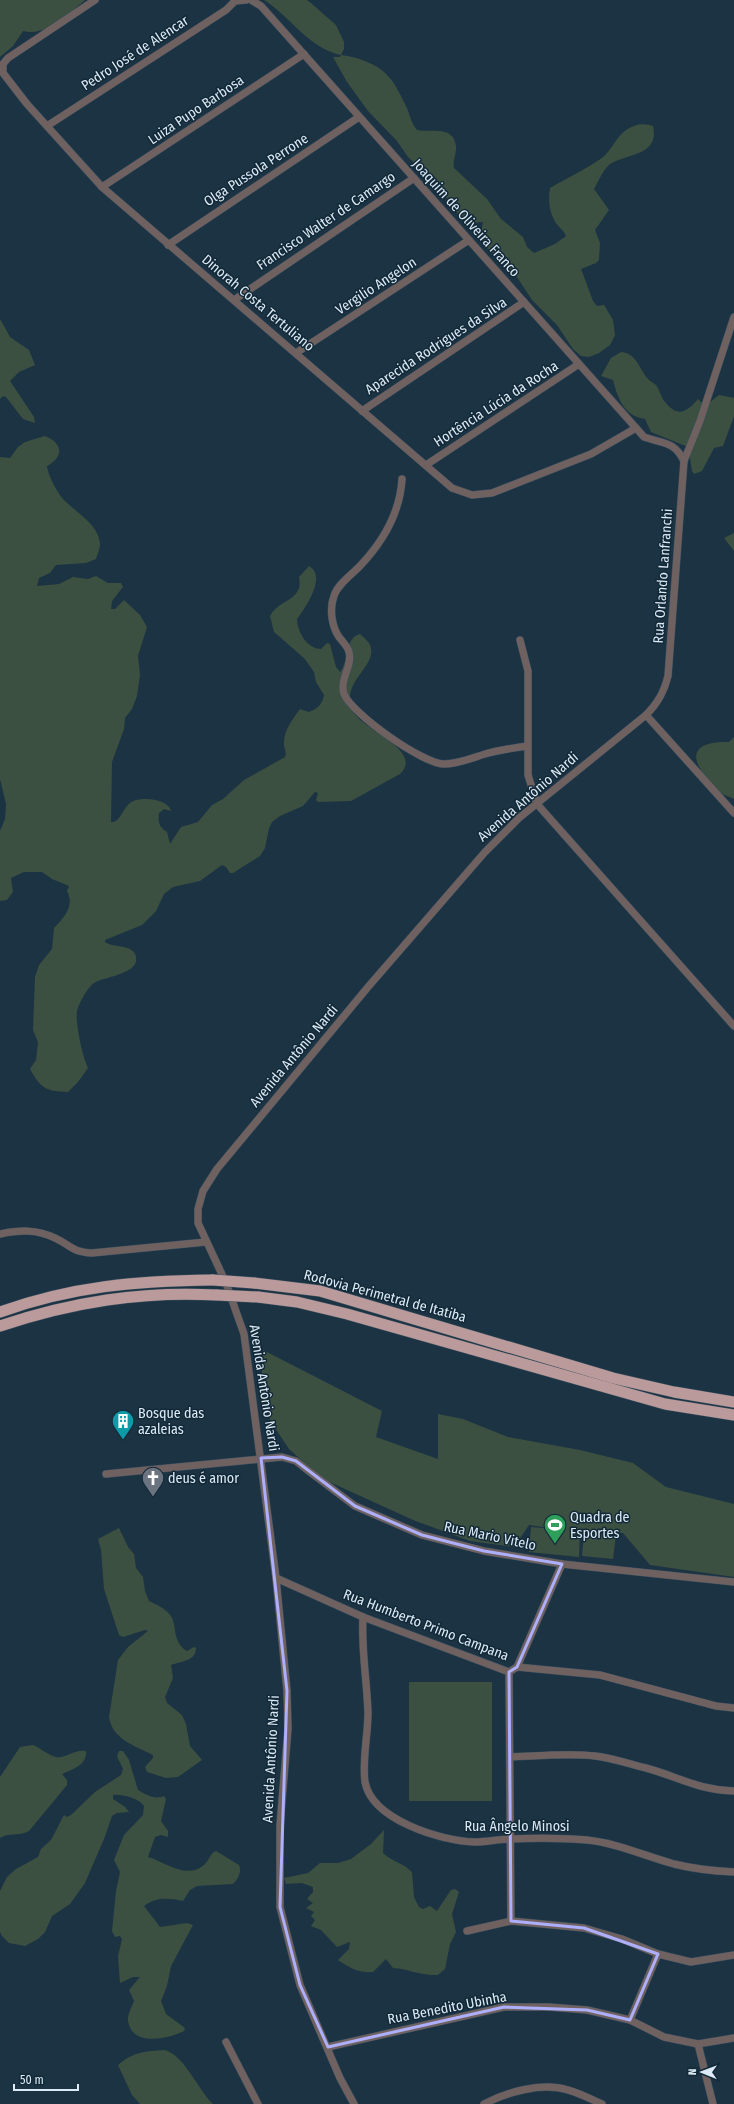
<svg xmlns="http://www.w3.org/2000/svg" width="734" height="2104" font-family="'Fira Sans Condensed',sans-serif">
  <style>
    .green { fill: #3b5041 }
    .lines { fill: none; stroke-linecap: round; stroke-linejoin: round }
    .minor-casing { stroke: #3b505f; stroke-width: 8 }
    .trunk-casing { stroke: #3b505f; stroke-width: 12 }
    .minor { stroke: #706161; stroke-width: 7 }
    .trunk { stroke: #ba9a9a; stroke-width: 11 }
    .trunk-bridge-casing { stroke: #3b505f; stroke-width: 12; stroke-linecap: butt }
    .trunk-bridge { stroke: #ba9a9a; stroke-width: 11 }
    .marked { fill: none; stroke: #adaffb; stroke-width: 3; stroke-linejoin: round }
    .labels { text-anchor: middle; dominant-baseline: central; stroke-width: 3; stroke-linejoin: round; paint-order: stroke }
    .street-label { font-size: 14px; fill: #dceaf5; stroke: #122938 }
    .poi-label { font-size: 14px; fill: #dceaf5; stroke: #122938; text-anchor: start }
  </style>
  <rect width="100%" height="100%" fill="#1c3343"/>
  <g class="green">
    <path d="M0,0H85C68,14 47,37 23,31L13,46L0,57Z"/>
    <path d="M264,0H307L312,4L336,25L344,42V49L341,55C356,57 377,63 388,76C395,83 402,98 407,108C410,115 411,123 417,130C432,133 453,125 456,146C457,154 452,160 454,168L487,199L501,219L523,237L527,247L534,253L555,244L566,236C564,230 559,228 556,223C549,212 548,200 550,188C567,178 586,169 602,158C612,150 616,137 626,130C635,124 644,123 653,126C660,157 625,153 609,165C603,170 598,182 594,189L609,210L595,230L600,243L599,260L596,263L581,269L593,301L597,306L604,305L613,320L615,335L610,345L599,353L589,357L581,356L573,349L557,325L532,300L517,277L486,247L481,233L483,222L470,223L458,214L443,193L422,170L408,157L397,141L368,111L347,82L333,57H340L341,55C308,48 291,17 264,0Z"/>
    <polygon points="0,319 10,337 29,350 35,365 19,372 10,381 34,417 35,423 23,419 6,397 3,396 0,399"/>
    <path d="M621,352C638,354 639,370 649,380C651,382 654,383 656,385C660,390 661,398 665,402C678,418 687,412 698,399L705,406L719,395L734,398V416L723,446L714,448L702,471L694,474L692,471L688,447L651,432L645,419C624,416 618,399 613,380L601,376L611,358Z"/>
    <path d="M45,436C63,443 64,457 47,466C48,476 58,494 65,501C77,513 99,525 100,544C100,549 97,555 96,559L86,563L56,565L50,573L39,578L37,586L59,584L73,577L88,579L96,576L108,583H121L123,587L112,601L111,609H115L124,600L140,615L147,627L138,656L140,675L137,696L132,709L125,718L124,729L112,762L111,822C120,823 123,808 130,803C139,796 168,798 171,811L164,809L159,813C158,823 159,827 167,832L170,844L181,827L198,822L212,805L223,799L244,780L285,757C287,752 284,749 284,744C283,732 293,718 300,709L309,712C319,708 322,704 324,695L316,682L314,672L305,659L274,632L270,616C279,599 304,601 299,577L309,566C327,576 306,607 297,619C297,631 307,649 321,649L327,643L330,644L336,667L340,672C349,662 344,638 360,634C364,638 370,642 371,648C375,668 341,682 352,710C361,730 425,750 400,774L351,801L318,802L316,800L318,793L315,792L303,806L280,816L272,822L269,828L265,848L260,856L233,873H230L226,867L222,865L200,881L173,887L164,894L156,911L142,925L105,940V942C113,948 130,944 135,954C144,974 102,977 94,983C87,988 79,1003 77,1011C75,1023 83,1058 88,1068L78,1082L68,1092C46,1091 41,1089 30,1069L36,1060L38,1042L33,1030L35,977L39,965L52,949L54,928C64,918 75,906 67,891L69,886L52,879L42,872H24L11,878L13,892L7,900L0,901V831L5,819L6,804L0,779V457L10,458L18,447L25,442Z"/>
    <polygon points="734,533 734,551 724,538"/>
    <path d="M734,737V799C729,797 722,794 717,791C711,786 707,780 703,773C685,748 706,741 729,742Z"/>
    <polygon points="263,1350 382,1411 376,1437 438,1459 438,1414 463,1419 508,1437 580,1450 633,1463 666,1487 734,1504 734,1577 650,1565 623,1533 576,1531 580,1532 579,1557 529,1552 531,1527 557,1529 529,1525 514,1547 470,1541 413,1520 323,1479 289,1449 271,1422 261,1393"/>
    <path d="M119,1528L128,1547L134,1554L136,1568L143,1577L145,1591L149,1601C157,1605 165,1608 170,1615C178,1624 171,1642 187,1651L194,1647L196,1648C196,1661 182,1661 171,1665L173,1678L165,1697L167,1703L182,1715L186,1724L190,1746L202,1760L178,1777L166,1778L147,1772L145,1767L153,1758V1755C135,1746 112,1739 109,1717L118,1660L128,1647L148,1631L145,1630L123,1637L119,1635L104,1589L101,1550L98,1539Z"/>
    <polygon points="584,1533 616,1535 613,1559 582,1556"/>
    <rect x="409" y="1682" width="83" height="119"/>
    <path d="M33,1745C40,1748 48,1755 56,1757C65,1759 74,1749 86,1751C87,1765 73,1769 62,1774L67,1780V1785L29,1831C18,1837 9,1832 0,1838V1777L20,1747Z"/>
    <path d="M119,1751H123L129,1760L138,1790C147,1795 154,1800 164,1796L166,1799L161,1821L168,1831V1837L161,1835L155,1837L148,1857C165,1862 187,1880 204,1865C209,1861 210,1853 216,1851L239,1865C242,1872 238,1879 233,1884L197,1886L190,1890L183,1901C168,1898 157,1897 144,1906L160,1927L187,1923L193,1925L171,1966L167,1986L161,2001L166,2014L185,2028L184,2031C168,2039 132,2047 128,2021C127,2016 132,2006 134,2001L129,1990L140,1977H133L120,1983L118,1956L122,1939L120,1936L115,1937L112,1931L116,1891L120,1872L114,1860L124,1835L143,1815L144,1806C138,1798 123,1794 113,1795V1799L125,1807L129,1812L117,1813L112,1816L104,1839L85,1883L70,1904L52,1916L45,1932L38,1939L25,1946L9,1943L2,1936L0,1932V1891L7,1877L16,1869L38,1857L41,1849L51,1840L64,1815L67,1817L71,1815L95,1792L121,1775L123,1769L117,1756Z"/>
    <path d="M384,1830L383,1853C392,1862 402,1862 412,1872L414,1897L419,1907L423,1909L430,1906L437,1911L451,1890L455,1889L459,1892L452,1914L456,1932L450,1944L445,1969L438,1975C420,1976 410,1969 393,1968L386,1959L373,1972C358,1973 350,1968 338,1960L349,1949L350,1942L337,1947L321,1930L311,1926L315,1920L311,1916L314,1912L306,1908L313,1903L307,1899L313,1892V1887L302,1883L286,1884L284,1878L308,1873L320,1863H338L351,1859L371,1844Z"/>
    <path d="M165,2050C185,2056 198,2090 213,2104H140L132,2095L118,2065C133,2052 146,2051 165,2050Z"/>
  </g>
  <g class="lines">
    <g class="minor-casing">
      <g id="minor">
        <polyline points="95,0 8,58 3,64 3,73 27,104 102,187 452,488 472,495 492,493 591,454 636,428"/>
        <path d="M251,0L261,6L644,437C664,444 674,441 684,461"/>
        <polyline points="235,1 246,0"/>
        <polyline points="47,126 226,10 235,1"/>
        <polyline points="102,187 304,54"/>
        <polyline points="168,245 359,117"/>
        <polyline points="234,300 414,178"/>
        <polyline points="296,353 469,240"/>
        <polyline points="362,411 524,302"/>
        <polyline points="426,465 579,364"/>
        <path d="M402,479C400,514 383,542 359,567C351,575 337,585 334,596C329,609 332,627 339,637C343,642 348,647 349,652C353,666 339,679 344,694C352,714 423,764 444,764C458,764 472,758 485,754C499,750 513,748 527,746"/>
        <polyline points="520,640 528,671 528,775 537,804 734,1026"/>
        <path d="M646,715C658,703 664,692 668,676L684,461L700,421L734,317"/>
        <path d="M0,1234C20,1230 36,1229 55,1238C72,1246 72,1252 92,1253L206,1242"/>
        <polyline points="106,1474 282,1457 296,1461 306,1469 355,1506 422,1535 484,1551 562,1564 734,1582"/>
        <polyline points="276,1578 363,1617 509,1672 517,1667 600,1675 716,1706 734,1708"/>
        <path d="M363,1617C361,1649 367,1680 368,1713C368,1735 362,1760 365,1782C372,1820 441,1841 475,1842C487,1842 499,1839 511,1839C537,1838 562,1838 587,1840C617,1843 645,1856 674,1864C694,1869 714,1871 734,1872"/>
        <polyline points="517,1667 562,1564"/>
        <polyline points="509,1672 511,1921"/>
        <path d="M510,1757C538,1756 567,1753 595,1756C612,1758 630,1764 646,1768C679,1777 698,1790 734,1791"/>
        <polyline points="467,1931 511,1921 584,1928 622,1939 658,1954 691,1962 734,1955"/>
        <polyline points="630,2020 658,1954"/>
        <polyline points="226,2042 258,2104"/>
        <polyline points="698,2044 713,2104"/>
        <polyline points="328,2047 504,2007 549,2007 587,2010 630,2020 664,2037 698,2044 734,2038"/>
        <polyline points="354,2104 340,2078 300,1985 280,1907 280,1825 288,1729 287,1691 276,1578 244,1334 226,1283 198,1223 198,1209 203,1191 217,1169 368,987 485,852 519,818 646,715 734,813"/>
        <path d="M484,2104C507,2092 542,2082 568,2090C579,2093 591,2099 602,2104"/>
      </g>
    </g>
    <g class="trunk-casing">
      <g id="trunk">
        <polyline points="254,1283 320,1291 613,1378 674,1392 734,1402"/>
        <polyline points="258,1297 297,1302 347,1314 665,1404 734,1415"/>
        <path d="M0,1312C73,1286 136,1281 213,1280"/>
        <path d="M0,1326C72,1302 141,1291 217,1295"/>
      </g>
    </g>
    <use href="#minor" class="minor"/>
    <use href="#trunk" class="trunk"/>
    <g class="trunk-bridge-casing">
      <g id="trunk-bridge">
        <polyline points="213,1280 254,1283"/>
        <polyline points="217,1295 258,1297"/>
      </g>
    </g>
    <use href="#trunk-bridge" class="trunk-bridge"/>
  </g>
  <path class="marked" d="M282,1457L296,1461L355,1506L422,1535L484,1551L562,1564L517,1667L509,1672L511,1921L584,1928L658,1954L630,2020L587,2010L504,2007L328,2047L300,1985L280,1907L287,1691L261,1458Z"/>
  <defs>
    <g id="building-pin" transform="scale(1.15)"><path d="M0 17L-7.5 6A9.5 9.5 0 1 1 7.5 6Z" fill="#0f9aa8" stroke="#122938"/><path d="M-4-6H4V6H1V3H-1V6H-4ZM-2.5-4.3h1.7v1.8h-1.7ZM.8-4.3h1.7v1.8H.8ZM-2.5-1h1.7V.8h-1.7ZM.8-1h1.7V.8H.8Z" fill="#fff"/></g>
    <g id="church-pin" transform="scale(1.15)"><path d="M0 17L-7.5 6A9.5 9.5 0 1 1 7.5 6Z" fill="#6b7280" stroke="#122938"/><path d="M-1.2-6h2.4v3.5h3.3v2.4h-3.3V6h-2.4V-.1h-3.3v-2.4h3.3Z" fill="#fff"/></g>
    <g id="stadium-pin" transform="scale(1.15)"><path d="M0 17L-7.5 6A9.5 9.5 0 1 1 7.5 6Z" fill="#2e9e5b" stroke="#122938"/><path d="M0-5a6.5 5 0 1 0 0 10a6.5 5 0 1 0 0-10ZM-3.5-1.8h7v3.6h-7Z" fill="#fff"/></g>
  </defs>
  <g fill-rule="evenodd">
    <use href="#building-pin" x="123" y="1421"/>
    <use href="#church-pin" x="153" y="1478"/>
    <use href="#stadium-pin" x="555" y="1525"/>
  </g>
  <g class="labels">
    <g class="street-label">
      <text transform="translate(135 53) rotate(-33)">Pedro José de Alencar</text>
      <text transform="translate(196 110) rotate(-34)">Luiza Pupo Barbosa</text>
      <text transform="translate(256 170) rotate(-33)">Olga Pussola Perrone</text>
      <text transform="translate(466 218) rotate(48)">Joaquim de Oliveira Franco</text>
      <text transform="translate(326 221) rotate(-34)">Francisco Walter de Camargo</text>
      <text transform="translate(376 286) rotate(-33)">Vergilio Angelon</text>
      <text transform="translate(258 303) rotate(40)">Dinorah Costa Tertuliano</text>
      <text transform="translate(436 346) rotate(-33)">Aparecida Rodrigues da Silva</text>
      <text transform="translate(496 404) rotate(-33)">Hortência Lúcia da Rocha</text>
      <text transform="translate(663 576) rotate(-86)">Rua Orlando Lanfranchi</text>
      <text transform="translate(528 797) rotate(-41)">Avenida Antônio Nardi</text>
      <text transform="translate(294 1056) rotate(-50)">Avenida Antônio Nardi</text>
      <text transform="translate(385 1296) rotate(15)">Rodovia Perimetral de Itatiba</text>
      <text transform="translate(264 1388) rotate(81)">Avenida Antônio Nardi</text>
      <text transform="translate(490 1536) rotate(12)">Rua Mario Vitelo</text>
      <text transform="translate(426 1625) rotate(21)">Rua Humberto Primo Campana</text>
      <text transform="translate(271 1759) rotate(-87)">Avenida Antônio Nardi</text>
      <text x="517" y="1826">Rua Ângelo Minosi</text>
      <text transform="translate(447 2008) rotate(-11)">Rua Benedito Ubinha</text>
    </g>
    <g class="poi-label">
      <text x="138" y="1413">Bosque das<tspan x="138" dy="16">azaleias</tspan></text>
      <text x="168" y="1478">deus é amor</text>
      <text x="570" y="1517">Quadra de<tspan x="570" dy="16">Esportes</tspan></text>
    </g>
  </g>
  <g transform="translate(702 2072) rotate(271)" stroke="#122938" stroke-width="3" paint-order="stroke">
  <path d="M0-3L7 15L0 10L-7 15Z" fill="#dceaf5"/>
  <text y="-6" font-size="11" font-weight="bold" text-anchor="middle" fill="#dceaf5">N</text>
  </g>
  <path d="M14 2084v6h64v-6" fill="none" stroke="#dceaf5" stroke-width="2"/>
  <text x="20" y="2084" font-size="12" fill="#dceaf5" stroke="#122938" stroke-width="3" paint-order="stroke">50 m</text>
</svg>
